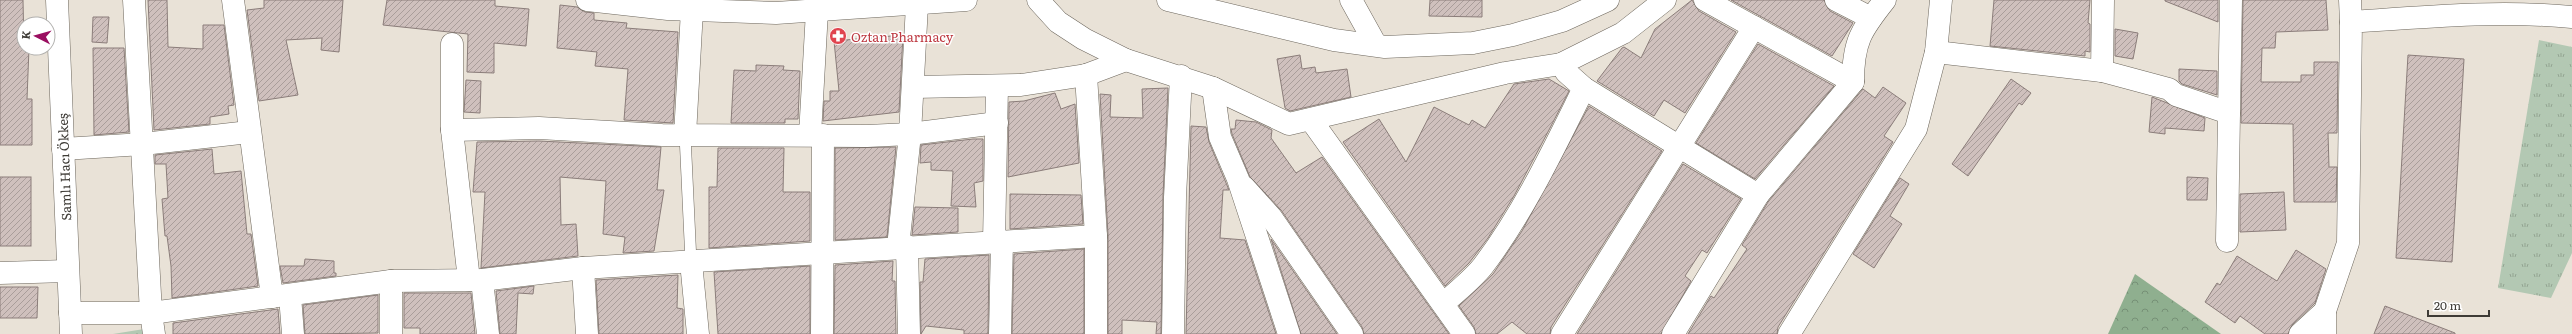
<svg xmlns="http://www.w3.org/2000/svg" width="2572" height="334" font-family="Literata,serif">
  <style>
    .forest { fill: url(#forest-crowns) }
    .park { fill: url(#park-tufts) }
    .building { fill: url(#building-hatch); stroke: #8b7d7a }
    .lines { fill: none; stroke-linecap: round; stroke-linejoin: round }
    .lane-casing { stroke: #6d675d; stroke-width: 12 }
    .street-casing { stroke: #6d675d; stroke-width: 23 }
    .secondary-casing { stroke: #6d675d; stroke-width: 23 }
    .lane { stroke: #fff; stroke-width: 11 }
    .street { stroke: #fff; stroke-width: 22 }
    .secondary { stroke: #fff; stroke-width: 22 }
    .labels { text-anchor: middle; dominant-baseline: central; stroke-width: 3; stroke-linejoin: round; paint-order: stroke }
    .health-label { font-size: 13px; fill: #be3a42; stroke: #fff; text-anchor: start }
    .street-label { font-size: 13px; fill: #3e3b36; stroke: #fff }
  </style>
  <defs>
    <pattern id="forest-crowns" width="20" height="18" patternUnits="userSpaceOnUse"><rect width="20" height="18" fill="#8faf8f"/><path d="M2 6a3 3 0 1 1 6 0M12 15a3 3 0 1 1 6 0" fill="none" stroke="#769076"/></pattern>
    <pattern id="park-tufts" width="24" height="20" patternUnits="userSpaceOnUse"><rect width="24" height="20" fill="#b3c8b3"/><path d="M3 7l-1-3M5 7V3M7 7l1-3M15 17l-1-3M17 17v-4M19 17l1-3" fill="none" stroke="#93a492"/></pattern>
    <pattern id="building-hatch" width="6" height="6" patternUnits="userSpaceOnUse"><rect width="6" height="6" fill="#cfc0bd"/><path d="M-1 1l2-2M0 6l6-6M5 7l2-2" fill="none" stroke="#a99d9a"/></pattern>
  </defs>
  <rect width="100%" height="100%" fill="#e9e2d7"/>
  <polygon class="forest" points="2135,274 2221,334 2108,334"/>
  <g class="park">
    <polygon points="2539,40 2572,47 2572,253 2551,298 2498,288"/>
    <polygon points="144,329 144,334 113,334"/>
  </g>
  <g class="building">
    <polygon points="0,0 23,0 24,48 29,48 27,99 32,99 32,145 0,145"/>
    <polygon points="148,0 167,0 168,47 203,49 203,25 224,25 234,105 228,106 229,114 210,117 210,124 154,130"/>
    <polygon points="264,0 343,0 339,52 321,50 322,38 286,40 298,95 259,101 247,10 264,8"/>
    <polygon points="387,0 495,0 495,6 529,9 526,46 494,43 494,73 467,72 468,34 383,25"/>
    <polygon points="1430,0 1482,0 1482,17 1429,16"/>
    <polygon points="1692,0 1699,11 1736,32 1685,113 1664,100 1654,116 1597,81 1622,48 1624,47 1641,58 1655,29"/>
    <polygon points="1731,0 1824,0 1830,11 1853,23 1832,56"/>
    <polygon points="1994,0 2090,0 2088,23 2090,24 2090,52 2085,51 2085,56 1990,46"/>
    <polygon points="2165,0 2218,0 2218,22 2165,1"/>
    <polygon points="2243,0 2326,0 2328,30 2276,32 2275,48 2262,48 2261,82 2301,82 2301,75 2314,75 2314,62 2338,62 2337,133 2328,133 2329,167 2337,167 2336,202 2294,202 2293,124 2241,123"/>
    <polygon points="560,5 577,7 585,12 594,13 594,20 627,23 626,28 678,32 673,123 624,120 628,69 595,66 597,52 557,48"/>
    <polygon points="93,17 109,17 107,43 92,42"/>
    <polygon points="2115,29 2138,33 2133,59 2115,56"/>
    <polygon points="903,35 899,112 823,121 824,101 830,101 830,91 839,91 834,41"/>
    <polygon points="1758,44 1834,86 1755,179 1696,143"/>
    <polygon points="93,48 124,48 129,132 94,135"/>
    <polygon points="1300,55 1302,69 1315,67 1316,73 1347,69 1351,97 1290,111 1285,108 1277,59"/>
    <polygon points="2408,55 2464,59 2452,262 2396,258"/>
    <polygon points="756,65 784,66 783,70 800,71 798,119 785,119 785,123 731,123 734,70 756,71"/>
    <polygon points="2179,69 2217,71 2217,95 2182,84 2179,81"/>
    <polygon points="1549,79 1569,91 1550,128 1514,196 1488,238 1469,263 1445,286 1343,142 1379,119 1406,162 1434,107 1469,125 1472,120 1485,128 1514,84"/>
    <polygon points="2011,79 2031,93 2022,105 2019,103 1968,176 1952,164"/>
    <polygon points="466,80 481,81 480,113 464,112"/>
    <polygon points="1883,87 1906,103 1884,136 1893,142 1778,327 1777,334 1688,334 1711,296 1714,298 1747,249 1742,245 1768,202 1863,89 1875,98"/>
    <polygon points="1168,88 1163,196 1161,334 1156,334 1157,322 1122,320 1122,334 1108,334 1108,235 1100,94 1111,95 1110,117 1143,118 1142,89"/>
    <polygon points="1055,93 1061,109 1075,104 1079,163 1008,177 1009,102 1024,101"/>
    <polygon points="2152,97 2205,118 2204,131 2165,128 2165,134 2149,132"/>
    <polygon points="1589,106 1662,151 1551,327 1550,334 1527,334 1512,322 1497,334 1476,334 1474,327 1459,306 1493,274 1522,231"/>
    <polygon points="1236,120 1256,122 1272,130 1271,138 1296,173 1322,157 1449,334 1364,334 1362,327 1281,210 1250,177 1232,134 1231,129 1235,129"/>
    <polygon points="1191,126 1206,127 1209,142 1229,190 1223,190 1220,238 1245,240 1276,334 1186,334"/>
    <polygon points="973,139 983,139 983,181 974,183 976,207 951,206 953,171 931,170 931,162 920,163 921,145"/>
    <polygon points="539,141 661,147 657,190 664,190 654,251 623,253 625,237 603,234 606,181 560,177 561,225 576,224 578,256 481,268 485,192 473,192 477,142"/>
    <polygon points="896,147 887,237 835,240 835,148"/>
    <polygon points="718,148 784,148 783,192 810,192 810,241 709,248 709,187 717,187"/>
    <polygon points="212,149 214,174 241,171 247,234 251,234 258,286 172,298 171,266 167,236 165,236 162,199 168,198 166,164 155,164 155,155"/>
    <polygon points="1683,164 1741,199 1707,253 1702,250 1685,276 1691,281 1661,334 1577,334"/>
    <rect x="0" y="177" width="31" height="69"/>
    <polygon points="2187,177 2208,178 2207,200 2187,200"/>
    <polygon points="1900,178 1909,184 1890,216 1902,224 1874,268 1853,254"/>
    <polygon points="2284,192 2286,230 2240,232 2240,194"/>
    <polygon points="1010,194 1081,195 1083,224 1010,229"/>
    <polygon points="915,207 958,208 958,232 912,235"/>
    <polygon points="1271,239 1337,334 1301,334"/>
    <polygon points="1084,249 1084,334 1012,334 1014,254"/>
    <polygon points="2296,250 2326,269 2315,303 2292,325 2288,334 2265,334 2240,316 2235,323 2205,302 2217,283 2220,285 2237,256 2277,281"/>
    <polygon points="989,255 988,334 964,334 964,330 926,326 921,334 920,282 923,282 925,259"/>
    <polygon points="305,259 334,261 334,273 336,273 336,276 283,283 280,266 304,266"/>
    <polygon points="893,261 892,281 895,281 896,334 834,334 835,265"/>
    <polygon points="810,266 810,334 718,334 714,272"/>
    <polygon points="678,275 677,308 683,309 683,334 599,334 596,280"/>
    <polygon points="534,286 533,294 518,293 516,334 500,334 496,291"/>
    <polygon points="0,287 38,287 37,318 0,318"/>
    <polygon points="404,293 471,293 475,334 420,334 420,328 404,328"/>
    <polygon points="378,295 378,333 305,334 303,305"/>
    <polygon points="2385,306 2455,333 2455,334 2374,334"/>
    <polygon points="278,309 280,334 173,334 173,323"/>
  </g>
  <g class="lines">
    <g class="lane-casing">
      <polyline id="lane" points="685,135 691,262"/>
    </g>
    <g class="street-casing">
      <g id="street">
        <polyline points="134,0 151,313 154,334"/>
        <polyline points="233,0 272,297"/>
        <polyline points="1038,0 1058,22 1084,39 1126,60 1213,88 1289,124 1505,73 1561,64"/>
        <polyline points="1351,0 1376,45"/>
        <polyline points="1665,0 1623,33 1561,64 1566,72 1584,88 1758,195"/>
        <polyline points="1705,0 1853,82"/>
        <polyline points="1836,0 1871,18"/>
        <polyline points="2350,0 2351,22"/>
        <polyline points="452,44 452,130 469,280"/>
        <polyline points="1936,52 2102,71 2169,89 2176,95 2229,113 2227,241"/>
        <polyline points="2102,71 2103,0"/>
        <polyline points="1086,75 1096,236"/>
        <polyline points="914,87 1021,85 1086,75 1126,60"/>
        <polyline points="1213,88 1220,137 1238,179 1289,334"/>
        <polyline points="2229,113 2231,0"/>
        <polyline points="1311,120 1464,334"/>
        <polyline points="452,130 539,128 662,135 867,136 910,134 997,123"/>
        <polyline points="685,135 692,10"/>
        <polyline points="810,135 817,11"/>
        <polyline points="63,149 143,144 249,132"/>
        <polyline points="1244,187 1271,217 1352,334"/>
        <polyline points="994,242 997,86"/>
        <polyline points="907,246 909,334"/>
        <polyline points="898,247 910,134 917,5"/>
        <polyline points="691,262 698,334"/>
        <polyline points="583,268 587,334"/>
        <polyline points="0,273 67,271"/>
        <polyline points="482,280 488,334"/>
        <polyline points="290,296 293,334"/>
        <path d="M1443,304C1456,292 1472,280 1483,266C1524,212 1554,148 1584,88"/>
        <polyline points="70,313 151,313 391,281 482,280 583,268 1096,236 1096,334"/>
        <polyline points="391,334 391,281"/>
        <polyline points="822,334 823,135"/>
        <polyline points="1000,334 1002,241"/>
        <polyline points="1173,334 1175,197 1181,76"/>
        <polyline points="1562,334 1754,27"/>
        <path d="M1673,334L1758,195L1853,82C1853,42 1861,30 1885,0"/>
        <polyline points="1789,334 1916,129 1936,52 1941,0"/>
      </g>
    </g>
    <g class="secondary-casing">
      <g id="secondary">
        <polyline points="57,0 71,334"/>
        <polyline points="587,0 668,9 776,13 966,0"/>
        <polyline points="1168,0 1334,40 1385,47 1473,43 1513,35 1562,21 1608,0"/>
        <polyline points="2300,334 2325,311"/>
        <path d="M2325,334V311L2348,243L2351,22C2424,17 2498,10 2572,17"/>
      </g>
    </g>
    <use href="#lane" class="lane"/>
    <use href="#street" class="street"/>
    <use href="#secondary" class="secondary"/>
  </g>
  <defs>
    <g id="pharmacy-disc" transform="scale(0.9)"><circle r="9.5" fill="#e0444e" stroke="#fff"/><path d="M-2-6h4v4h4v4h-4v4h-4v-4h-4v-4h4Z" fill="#fff"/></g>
  </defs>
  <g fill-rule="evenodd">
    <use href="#pharmacy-disc" x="838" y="36"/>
  </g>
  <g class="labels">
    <g class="health-label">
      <text x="851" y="36">Oztan Pharmacy</text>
    </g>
    <g class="street-label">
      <text transform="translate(64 167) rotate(-92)">Samlı Hacı Ökkeş</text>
    </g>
  </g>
  <g transform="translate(36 36) rotate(276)"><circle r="19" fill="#ffffff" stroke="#b2b1af"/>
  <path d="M0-3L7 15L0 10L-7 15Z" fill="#9a0e60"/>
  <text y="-6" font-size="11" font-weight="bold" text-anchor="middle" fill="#3e3b36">K</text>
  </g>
  <path d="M2428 310v6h61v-6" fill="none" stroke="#3e3b36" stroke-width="2"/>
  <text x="2434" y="310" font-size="12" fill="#3e3b36" stroke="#ffffff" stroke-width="3" paint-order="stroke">20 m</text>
</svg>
